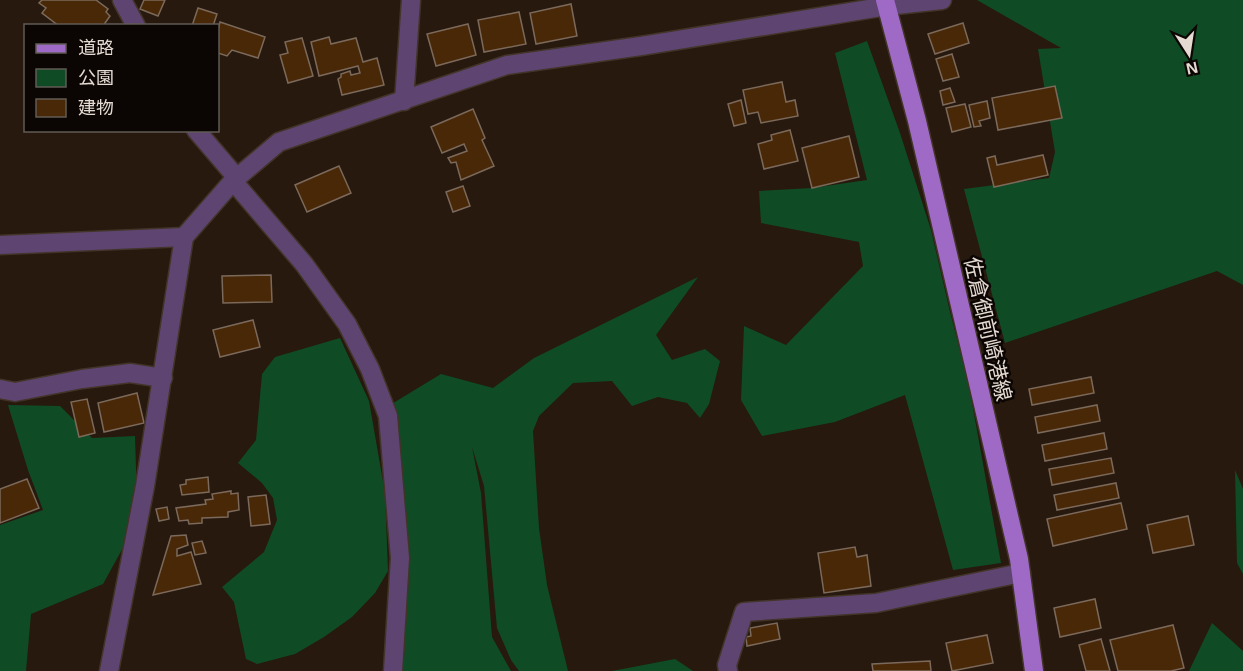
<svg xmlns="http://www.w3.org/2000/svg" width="1243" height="671" font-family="Arial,'Noto Sans JP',sans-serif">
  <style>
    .green { fill: #0f4c25 }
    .building { fill: #492807; stroke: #7b695b; stroke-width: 1.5 }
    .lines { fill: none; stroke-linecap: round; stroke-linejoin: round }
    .minor-casing { stroke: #423429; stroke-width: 21 }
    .major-casing { stroke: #423429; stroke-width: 21 }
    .minor { stroke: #5e4571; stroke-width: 18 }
    .major { stroke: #9f6ac6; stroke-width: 18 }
    .labels { text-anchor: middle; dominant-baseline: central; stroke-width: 5; stroke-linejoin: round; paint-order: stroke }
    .street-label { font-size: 21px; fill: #e5dbd3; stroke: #0b0603 }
  </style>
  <rect width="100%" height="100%" fill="#27190d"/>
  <g class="green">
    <polygon points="977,0 1243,0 1243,285 1217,271 1005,343 964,189 1049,178 1055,152 1038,49 1061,48"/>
    <polygon points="867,41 900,133 931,230 950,312 968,381 1001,563 953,570 905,395 835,422 762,436 741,400 744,326 786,345 863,266 859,242 761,223 759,191 812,188 867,180 835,53"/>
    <polygon points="698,277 656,335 672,360 705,349 720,361 709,404 700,418 687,403 658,397 632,406 612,381 573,383 539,416 533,431 539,528 547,585 568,671 519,671 511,660 497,628 484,486 472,447 481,493 492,637 511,671 403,671 402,524 385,408 441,374 493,388 534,358"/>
    <polygon points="340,338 369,401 385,493 388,571 375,593 352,617 324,637 295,654 257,664 246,659 234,602 222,587 264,552 277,520 273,498 262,483 238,463 256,440 262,374 275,357"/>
    <polygon points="8,405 60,406 92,438 135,436 137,500 130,535 103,584 31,614 26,671 0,671 0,525 43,510 28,470"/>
    <polygon points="1235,470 1243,489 1243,574 1237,563"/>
    <polygon points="1212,623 1243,651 1243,671 1189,671"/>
    <polygon points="675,659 693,671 612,671"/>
  </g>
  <g class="building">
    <polygon points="42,0 96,0 108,9 106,12 110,16 103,26 59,26 42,13 46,8 39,3"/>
    <polygon points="144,0 165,0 158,16 140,9"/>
    <polygon points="571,4 577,36 536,44 530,13"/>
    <polygon points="198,8 217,14 213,26 192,26"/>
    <polygon points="519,12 526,44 484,52 478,20"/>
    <polygon points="220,22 265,37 258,58 232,50 227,56 218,53 218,30"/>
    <polygon points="963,23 969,43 935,54 928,34"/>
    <polygon points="468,24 476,55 436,66 427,34"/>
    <polygon points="329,37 331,44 356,38 363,62 377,58 384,85 342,95 338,79 341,77 341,74 350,71 351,75 360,73 358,66 319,76 311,42"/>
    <polygon points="302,38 313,76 288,83 280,55 288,53 285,42"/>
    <polygon points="952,54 959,77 943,81 936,59"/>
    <polygon points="782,82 786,102 795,100 798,116 761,123 758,112 748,114 743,90"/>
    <polygon points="1055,86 1062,118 998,130 992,98"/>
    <polygon points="950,88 955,102 943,105 940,91"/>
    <polygon points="741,100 746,123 734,126 728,104"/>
    <polygon points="987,101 990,118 979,121 981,126 974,127 969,105"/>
    <polygon points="965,104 971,127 952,132 946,108"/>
    <polygon points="473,109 485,138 482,140 494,166 461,180 456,162 451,163 448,158 467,151 464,144 442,153 431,127"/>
    <polygon points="790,130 798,161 764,169 758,144 772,140 771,135"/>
    <polygon points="849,136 859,177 812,188 802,148"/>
    <polygon points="1043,155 1048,175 994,187 987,158 995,156 997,165"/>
    <polygon points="339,166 351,193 307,212 295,185"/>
    <polygon points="463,186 470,206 453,212 446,192"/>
    <polygon points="271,275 272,302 223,303 222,276"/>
    <polygon points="253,320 260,347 220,357 213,330"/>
    <polygon points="1091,377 1094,393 1032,405 1029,389"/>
    <polygon points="137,393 144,423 104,432 98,403"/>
    <polygon points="87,399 95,433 79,437 71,402"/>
    <polygon points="1097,405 1100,421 1038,433 1035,417"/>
    <polygon points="1104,433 1107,449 1045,461 1042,445"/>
    <polygon points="1111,458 1114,473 1052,485 1049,469"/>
    <polygon points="208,477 209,492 182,495 180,485 186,484 186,480"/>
    <polygon points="27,479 39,508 0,523 0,489"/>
    <polygon points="1116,483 1119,498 1057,510 1054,495"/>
    <polygon points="231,491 231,494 238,493 239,510 228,512 228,517 202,518 202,523 189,524 188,520 179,521 176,508 206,504 205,500 213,499 212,494"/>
    <polygon points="266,495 270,524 251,526 248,497"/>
    <polygon points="1121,503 1127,529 1053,546 1047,519"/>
    <polygon points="167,507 169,519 159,521 156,509"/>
    <polygon points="1188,516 1194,545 1153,553 1147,525"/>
    <polygon points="186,535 188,545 177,549 177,556 191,552 201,584 153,595 171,536"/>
    <polygon points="202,541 206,553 195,555 192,543"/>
    <polygon points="855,547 857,557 867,555 871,586 824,593 818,553"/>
    <polygon points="1095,599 1101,628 1060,637 1054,608"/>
    <polygon points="777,623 780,639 747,646 746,637 751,636 750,628"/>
    <polygon points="1173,625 1184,668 1171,671 1118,671 1110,640"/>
    <polygon points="987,635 993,663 952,671 946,643"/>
    <polygon points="1101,639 1110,671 1086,671 1079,645"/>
    <polygon points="930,661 931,671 873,671 872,664"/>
  </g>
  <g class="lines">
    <g class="minor-casing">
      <g id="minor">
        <polyline points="122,0 136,26"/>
        <polyline points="404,101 411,0"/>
        <polyline points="196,130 237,178"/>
        <polyline points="233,181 304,264 347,324 370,369 388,416 400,558 393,671"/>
        <polyline points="0,245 184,237"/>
        <polyline points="0,389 15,392 82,379 130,373 163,378"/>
        <polyline points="109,671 145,486 184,237 233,181 279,142 507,65 641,46 887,6 942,0"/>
        <polyline points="728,671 727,665 744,612 876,603 1021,573"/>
      </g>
    </g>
    <g class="major-casing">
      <polyline id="major" points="885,0 917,121 1019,559 1034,671"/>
    </g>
    <use href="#minor" class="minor"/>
    <use href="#major" class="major"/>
  </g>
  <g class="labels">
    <g class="street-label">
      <text transform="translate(988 329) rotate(77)">佐倉御前崎港線</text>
    </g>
  </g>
  <rect x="24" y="24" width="195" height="108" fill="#0b0603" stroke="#625b56" stroke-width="1.5"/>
  <rect x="36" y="44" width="30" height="9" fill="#9f6ac6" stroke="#625b56" stroke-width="1.5"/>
  <text x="78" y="54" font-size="18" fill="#e5dbd3">道路</text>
  <rect x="36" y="69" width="30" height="18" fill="#0f4c25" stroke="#625b56" stroke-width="1.5"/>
  <text x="78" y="84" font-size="18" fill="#e5dbd3">公園</text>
  <rect x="36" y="99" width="30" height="18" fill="#492807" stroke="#625b56" stroke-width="1.5"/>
  <text x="78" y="114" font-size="18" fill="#e5dbd3">建物</text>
  <g transform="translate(1189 54) rotate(168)" stroke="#0b0603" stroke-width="4.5" paint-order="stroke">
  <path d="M0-4.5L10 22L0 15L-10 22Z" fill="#e5dbd3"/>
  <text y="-9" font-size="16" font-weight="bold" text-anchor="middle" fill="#e5dbd3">N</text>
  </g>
</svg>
